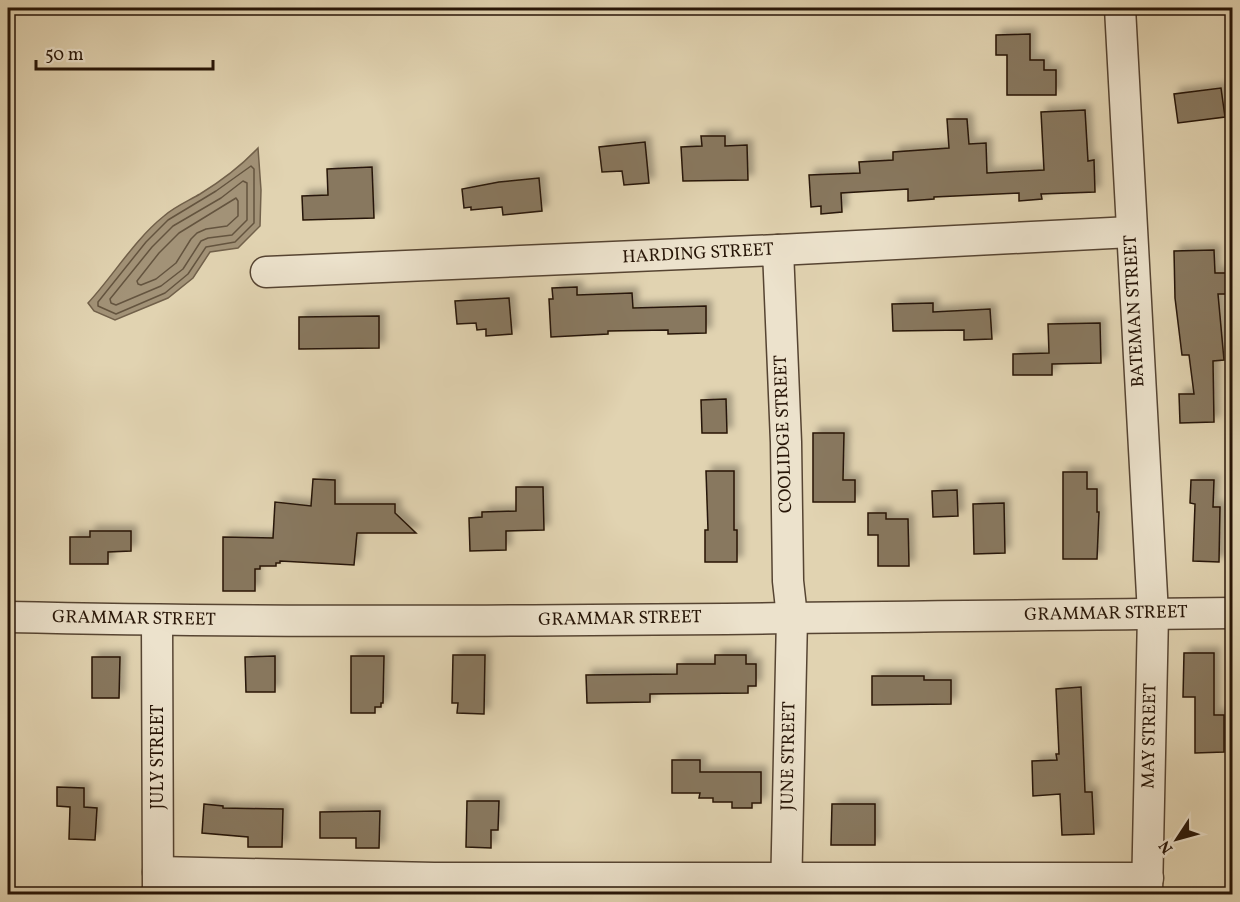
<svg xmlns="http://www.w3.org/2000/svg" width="1240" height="902" font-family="Vollkorn,serif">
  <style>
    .water { fill: #a29277; stroke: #71604a; stroke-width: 1.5 }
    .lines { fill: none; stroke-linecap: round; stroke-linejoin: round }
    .shore { stroke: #64543f; stroke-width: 1.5 }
    .building { fill: #88785f; stroke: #271507; stroke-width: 1.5; filter: url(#shadow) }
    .minor-casing { stroke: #564432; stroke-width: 33 }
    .minor { stroke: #ece2cc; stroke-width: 30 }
    .labels { text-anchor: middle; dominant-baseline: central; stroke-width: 4.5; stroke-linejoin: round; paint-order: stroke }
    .street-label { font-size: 18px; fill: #271507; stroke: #ece2cc }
  </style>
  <defs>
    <filter id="shadow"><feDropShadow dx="5.5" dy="-5.5" stdDeviation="3" flood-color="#0004"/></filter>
  </defs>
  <rect width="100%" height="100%" fill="#e1d3b1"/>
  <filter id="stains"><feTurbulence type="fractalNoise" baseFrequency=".00333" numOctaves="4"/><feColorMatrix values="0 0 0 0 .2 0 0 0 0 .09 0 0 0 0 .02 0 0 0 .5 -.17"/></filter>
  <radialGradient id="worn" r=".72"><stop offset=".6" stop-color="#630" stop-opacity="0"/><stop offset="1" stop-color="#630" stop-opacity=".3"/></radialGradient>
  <path class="water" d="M258,148L261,190L260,226L238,248L210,252L193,278L168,298L115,320L94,311L88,303C114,275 134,240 164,216C174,207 188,201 200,194C221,181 241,166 258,148Z"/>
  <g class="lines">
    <g class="shore">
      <polygon points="251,166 254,169 254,223 235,242 206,247 188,274 165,293 116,314 98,306 98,302 146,242 168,220 216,191"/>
      <polygon points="243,181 247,183 247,220 232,235 208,238 201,241 183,269 161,286 116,305 111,303 110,299 152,247 173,226 221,198"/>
      <polygon points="236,198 238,201 238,216 227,226 206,229 197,233 191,239 176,263 156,279 141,285 138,284 137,281 159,253 179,233"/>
    </g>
  </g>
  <g class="building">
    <polygon points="1030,34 1030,60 1044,60 1044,70 1056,70 1056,95 1007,95 1007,55 996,55 996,35"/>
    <polygon points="1221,88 1225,117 1178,123 1174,94"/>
    <polygon points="1085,110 1088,161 1094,160 1095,192 1041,194 1042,199 1019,201 1019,193 934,197 934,199 908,201 908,189 841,193 842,212 821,214 821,206 811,207 809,175 860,173 859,162 893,160 893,152 949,148 947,119 967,119 969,144 986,143 987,173 1044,170 1041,112"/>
    <polygon points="701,136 725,136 725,146 747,145 748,180 683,181 681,147 702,146"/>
    <polygon points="645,142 649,183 624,185 622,171 602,172 599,147"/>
    <polygon points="372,167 374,218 303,220 302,196 328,195 327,169"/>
    <polygon points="539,178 542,211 503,215 502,207 471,210 471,207 464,208 462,189 499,182"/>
    <polygon points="1214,250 1215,273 1233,273 1233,294 1218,294 1224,360 1213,361 1214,422 1180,423 1179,394 1194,394 1189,355 1182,355 1175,298 1174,251"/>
    <polygon points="577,287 577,295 632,293 633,308 706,306 706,333 668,334 668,330 608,331 608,334 551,337 549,299 553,299 552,288"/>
    <polygon points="509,298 512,334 486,336 486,329 477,330 476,323 457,324 455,301"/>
    <polygon points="933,303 933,312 990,309 992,339 964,340 964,330 893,331 892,304"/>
    <polygon points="379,316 379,348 299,349 299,317"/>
    <polygon points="1100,323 1101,363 1052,364 1052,375 1013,375 1013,354 1049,353 1048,324"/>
    <polygon points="726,399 727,433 702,433 701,400"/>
    <polygon points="813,433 844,433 843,480 855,480 855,502 813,502"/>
    <polygon points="706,471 734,471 734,530 737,530 737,562 705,562 705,530 708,530"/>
    <polygon points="1063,472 1087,472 1087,489 1097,489 1097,512 1099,512 1097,559 1063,559"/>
    <polygon points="313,479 335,480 335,504 395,504 395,513 416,533 357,533 354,565 280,561 280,563 276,563 276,566 260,566 260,569 255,569 255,591 223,591 223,537 273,538 275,502 311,506"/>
    <polygon points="1191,480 1214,480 1213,507 1220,507 1219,562 1193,561 1195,504 1190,503"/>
    <polygon points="516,487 543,487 544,530 506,531 506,550 470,551 469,518 482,517 482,512 516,511"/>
    <polygon points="957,490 958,516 933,517 932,491"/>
    <polygon points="1004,503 1005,553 974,554 973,504"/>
    <polygon points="868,513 886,513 886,519 908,519 909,566 878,566 878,535 868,535"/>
    <polygon points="90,531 131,531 131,551 108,552 108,564 70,564 70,537 90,537"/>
    <polygon points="1184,653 1214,653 1214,715 1224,715 1224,752 1195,753 1195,697 1183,697"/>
    <polygon points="453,655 485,655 484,714 457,713 458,703 452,703"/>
    <polygon points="715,655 746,655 746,664 756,664 756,686 748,686 748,693 650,694 650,702 587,703 586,675 677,674 677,664 715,664"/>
    <polygon points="275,656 275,692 246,692 245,657"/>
    <polygon points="351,656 384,656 383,703 381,703 381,707 375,707 375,713 351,713"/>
    <polygon points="92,657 120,657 119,698 92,698"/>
    <polygon points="872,676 924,676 924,680 951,680 951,704 872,705"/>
    <polygon points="1081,687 1085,792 1092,792 1094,834 1062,835 1060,794 1033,796 1032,761 1057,760 1056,754 1059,754 1056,689"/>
    <polygon points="672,760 700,760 700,772 761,772 761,803 752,803 752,808 732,808 732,802 713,802 713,798 699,798 700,793 672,793"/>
    <polygon points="57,787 84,788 84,807 97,808 95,840 69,839 70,807 57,806"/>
    <polygon points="467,801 499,801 498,830 491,830 491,848 466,847"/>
    <polygon points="204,804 223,806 223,808 283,809 282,847 248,847 248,837 202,833"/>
    <polygon points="832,804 875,804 875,845 831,845"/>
    <polygon points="380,811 379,848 356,848 356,838 320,838 320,812"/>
  </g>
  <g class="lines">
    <g class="minor-casing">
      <g id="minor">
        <polyline points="1120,8 1153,614 1147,894"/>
        <polyline points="778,250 786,442 788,581 792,617 786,894"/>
        <polyline points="266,272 778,250 1131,232"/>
        <path d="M8,617C416,626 824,617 1232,613"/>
        <polyline points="157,620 158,894"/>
        <polyline points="158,872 434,878 1148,878"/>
      </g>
    </g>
    <use href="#minor" class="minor"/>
  </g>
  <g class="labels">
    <g class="street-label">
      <text transform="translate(698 254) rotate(-3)">HARDING STREET</text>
      <text transform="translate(1135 311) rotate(-93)">BATEMAN STREET</text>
      <text transform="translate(784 434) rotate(-92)">COOLIDGE STREET</text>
      <text transform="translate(1106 614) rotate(-1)">GRAMMAR STREET</text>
      <text transform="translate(134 619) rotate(1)">GRAMMAR STREET</text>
      <text transform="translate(620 619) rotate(-1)">GRAMMAR STREET</text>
      <text transform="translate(1150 736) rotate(-89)">MAY STREET</text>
      <text transform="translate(789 756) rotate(-89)">JUNE STREET</text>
      <text transform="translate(158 757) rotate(-90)">JULY STREET</text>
    </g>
  </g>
  <rect width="1240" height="902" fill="none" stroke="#e1d3b1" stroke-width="30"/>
  <rect x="9" y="9" width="1222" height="884" fill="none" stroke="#271507" stroke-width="3"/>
  <rect x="15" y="15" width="1210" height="872" fill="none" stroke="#271507" stroke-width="1.5"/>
  <g transform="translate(1177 839) rotate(234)" stroke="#ece2cc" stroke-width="4.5" paint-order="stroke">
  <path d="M0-4.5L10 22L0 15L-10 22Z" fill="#271507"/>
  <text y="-9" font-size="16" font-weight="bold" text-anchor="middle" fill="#271507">N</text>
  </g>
  <path d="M36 60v9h177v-9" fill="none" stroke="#271507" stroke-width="3"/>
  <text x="45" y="60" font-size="18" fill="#271507" stroke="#ece2cc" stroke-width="4.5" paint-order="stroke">50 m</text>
  <rect width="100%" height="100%" filter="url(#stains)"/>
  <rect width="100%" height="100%" fill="url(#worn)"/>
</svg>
